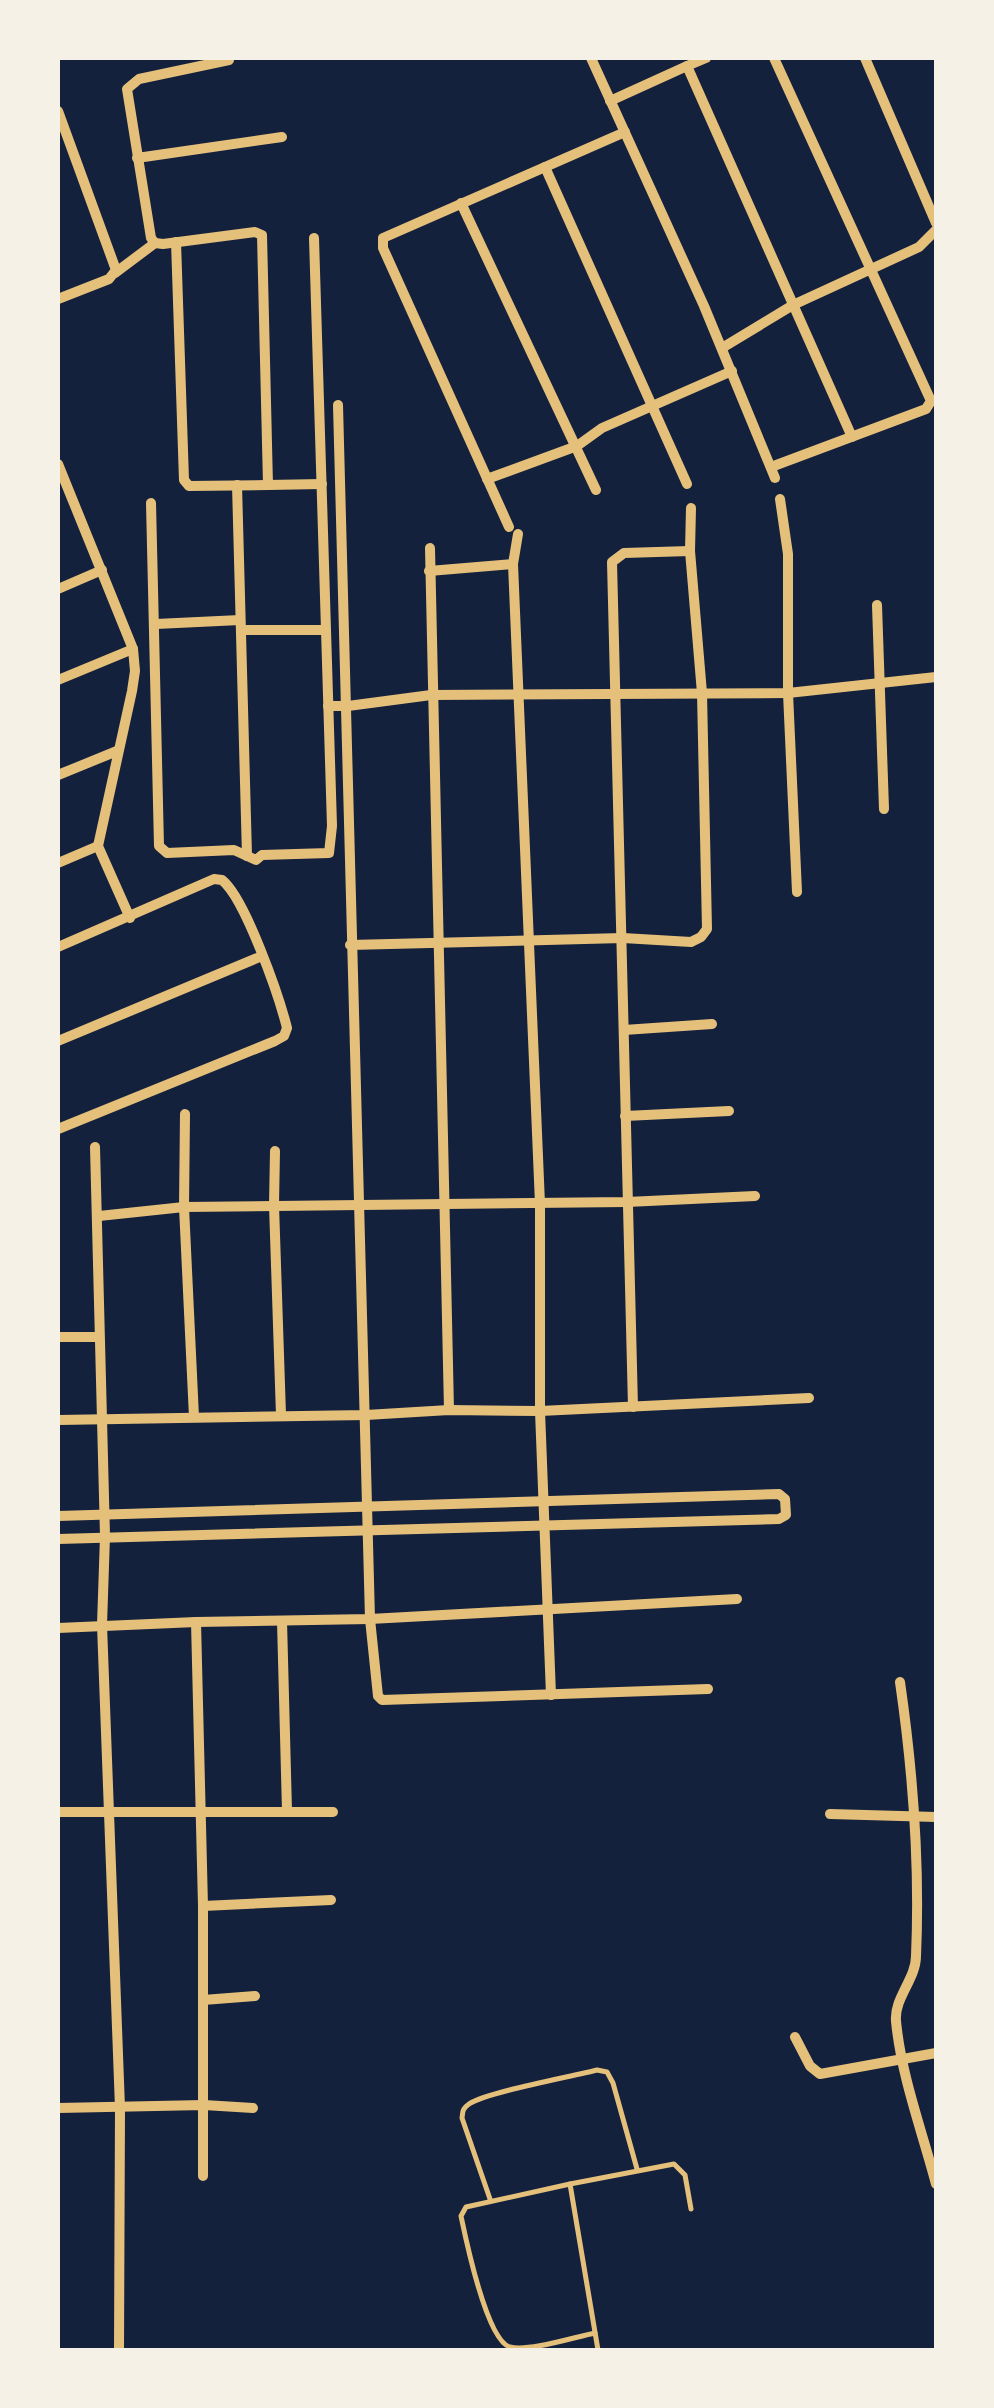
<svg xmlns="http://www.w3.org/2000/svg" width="994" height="2408" font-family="Ubuntu,sans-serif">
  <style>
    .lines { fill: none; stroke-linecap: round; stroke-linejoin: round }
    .service { stroke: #e5c07b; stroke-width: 5 }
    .minor { stroke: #e5c07b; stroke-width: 10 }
  </style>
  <rect width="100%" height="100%" fill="#14213d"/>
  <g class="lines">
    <g class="service">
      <path d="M570,2184L466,2207L461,2216C466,2240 487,2341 510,2347C528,2352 575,2337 595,2333"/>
      <path d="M490,2199L462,2118C463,2111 462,2109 469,2104C487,2092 570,2077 597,2070L607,2072L613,2083L637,2169"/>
      <polyline points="598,2350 570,2184 674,2164 685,2175 691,2209"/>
    </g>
    <g class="minor">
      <polyline points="591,58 704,306 775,478"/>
      <polyline points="865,58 936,223"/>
      <polyline points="229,60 139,79 127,89 151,238 155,243 163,244 255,232 262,235 268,485 322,484"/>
      <polyline points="687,66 706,58"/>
      <polyline points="610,101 687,66 852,437"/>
      <polyline points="58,111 116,270 109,279 58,299"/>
      <polyline points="137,158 282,137"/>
      <polyline points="545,167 687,484"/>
      <polyline points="461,203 596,490"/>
      <polyline points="176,242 184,480 189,486 268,485"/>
      <polyline points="115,273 155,243"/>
      <polyline points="722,348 793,305 919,247 936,230"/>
      <polyline points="338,405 370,1619 378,1696 382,1700 708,1689"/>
      <polyline points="58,464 133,649 135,671 132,691 98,846 130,918"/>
      <polyline points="771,467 926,409 931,401 774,58"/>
      <polyline points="487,479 577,446 602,428 732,371"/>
      <polyline points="237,485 247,856"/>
      <polyline points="780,499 788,554 788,693 797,892"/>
      <polyline points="151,503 159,846 167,853 234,850 256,860 262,855 329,853 332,826 314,238"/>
      <polyline points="509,527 383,248 383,238 625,132"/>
      <polyline points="518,534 513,564 540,1204 540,1411 551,1695"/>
      <polyline points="430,548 449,1410"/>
      <polyline points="429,571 513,564"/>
      <polyline points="58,589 102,570"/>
      <polyline points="877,605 884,809"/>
      <polyline points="156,624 240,620"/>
      <polyline points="241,630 324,630"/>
      <polyline points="58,680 133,649"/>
      <polyline points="328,706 348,706 431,695 788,693 936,677"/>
      <polyline points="58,775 117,751"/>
      <polyline points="58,863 98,846"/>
      <polyline points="350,945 623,938 691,942 701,937 707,929 702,693 690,551 691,508"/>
      <path d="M58,947L214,879L222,880C245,898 279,996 287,1028L284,1036L275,1041L58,1129"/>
      <polyline points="624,1030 712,1024"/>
      <polyline points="58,1041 262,956"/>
      <polyline points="185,1114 184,1207 194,1417"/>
      <polyline points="625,1116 729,1111"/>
      <polyline points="95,1147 105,1536 102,1625 120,2108 119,2350"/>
      <polyline points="275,1151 274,1205 281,1415"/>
      <polyline points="99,1216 184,1207 627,1202 755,1196"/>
      <polyline points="58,1337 98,1337"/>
      <polyline points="633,1407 612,562 624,553 690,551"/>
      <polyline points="58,1420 366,1415 449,1410 540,1411 809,1398"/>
      <polyline points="58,1516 779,1494 785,1499 786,1515 779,1519 58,1539"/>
      <polyline points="282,1621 287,1811"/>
      <polyline points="196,1622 203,1906 203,2176"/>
      <polyline points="58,1628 196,1622 370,1619 737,1599"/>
      <path d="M900,1682C913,1772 920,1864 916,1956C916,1979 894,1998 896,2021C901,2075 922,2131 936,2184"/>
      <polyline points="58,1812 333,1812"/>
      <polyline points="830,1814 936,1817"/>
      <polyline points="203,1906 331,1900"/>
      <polyline points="203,2000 255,1996"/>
      <polyline points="795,2037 810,2066 820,2074 936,2053"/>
      <polyline points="58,2108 204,2105 253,2108"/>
    </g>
  </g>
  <rect width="994" height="2408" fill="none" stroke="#f6f1e7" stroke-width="120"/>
</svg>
